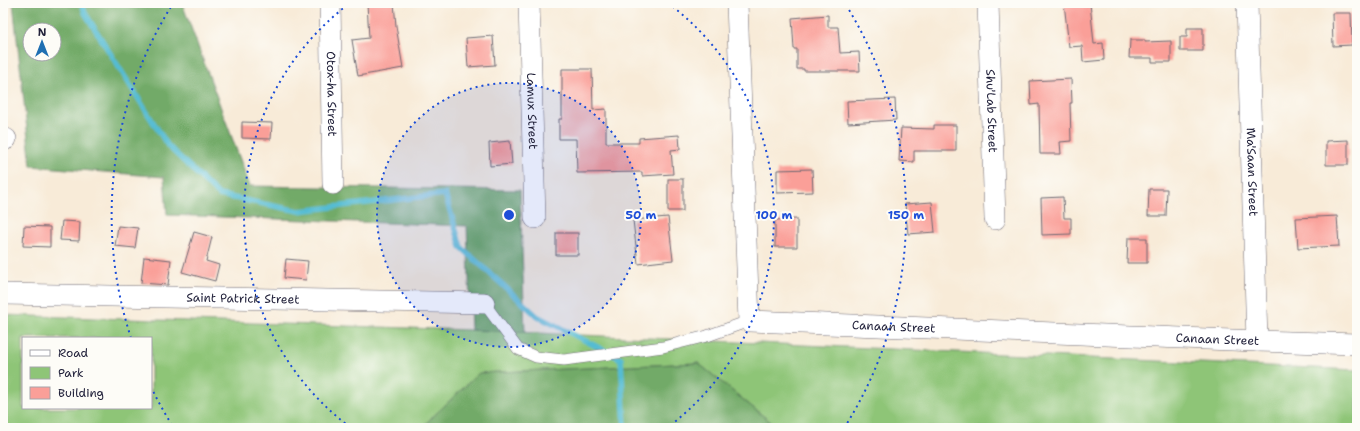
<svg xmlns="http://www.w3.org/2000/svg" width="1360" height="431" font-family="'Shantell Sans',sans-serif">
  <style>
    .green { fill: #8ec577; stroke: #587459; fill-rule: evenodd }
    .forest { fill: #72aa68; stroke: #4a6652; fill-rule: evenodd }
    .lines { fill: none; stroke-linecap: round; stroke-linejoin: round }
    .stream { stroke: #55bcd3; stroke-width: 5.5 }
    .building { fill: #fa9f98 }
    .lane-casing { stroke: #6d6872; stroke-width: 12 }
    .street-casing { stroke: #6d6872; stroke-width: 22 }
    .lane { stroke: #fff; stroke-width: 11 }
    .street { stroke: #fff; stroke-width: 21 }
    .ring { fill: none; stroke: #1d4ed8; stroke-width: 2; stroke-dasharray: 2 4 }
    .labels { text-anchor: middle; dominant-baseline: central; stroke-width: 4; stroke-linejoin: round; paint-order: stroke }
    .street-label { font-size: 12px; fill: #22223b; stroke: #fdfcf7 }
    .centre { fill: #1d4ed8; stroke: #fdfcf7; stroke-width: 2 }
    .ring-label { font-size: 12px; text-anchor: middle; font-weight: bold; fill: #1d4ed8; stroke: #fdfcf7; stroke-width: 4; stroke-linejoin: round; paint-order: stroke }
  </style>
  <rect width="100%" height="100%" fill="#fdfcf7"/>
  <filter id="ink" filterUnits="userSpaceOnUse"><feTurbulence type="fractalNoise" baseFrequency=".025" numOctaves="2"/><feDisplacementMap in="SourceGraphic" scale="8" xChannelSelector="R" yChannelSelector="G"/><feConvolveMatrix kernelMatrix="1 2 1 2 8 2 1 2 1" color-interpolation-filters="sRGB"/></filter>
  <filter id="wash" filterUnits="userSpaceOnUse"><feTurbulence type="fractalNoise" baseFrequency=".012" numOctaves="4" result="noise"/><feDisplacementMap in="SourceGraphic" scale="16" xChannelSelector="R" yChannelSelector="G"/><feGaussianBlur stdDeviation="0.9" result="paint"/><feColorMatrix in="noise" values="0 0 0 0 0 0 0 0 0 0 0 0 0 0 0 0 0 1.4 0 .05"/><feComposite in="paint" operator="in"/></filter>
  <g filter="url(#wash)">
    <rect width="100%" height="100%" fill="#f8ebd8"/>
    <path class="green" d="M3,315L471,330L1357,370V428H778L698,363L479,373L421,428H3ZM23,338H151V408H23Z"/>
    <g class="forest">
      <path d="M13,3H182L250,186L520,190L525,332L471,330L467,226L167,215L164,177L31,166ZM30,30H54V54H30Z"/>
      <polygon points="698,363 778,428 421,428 479,373"/>
    </g>
    <g class="lines">
      <polyline class="stream" points="82,3 85,13 168,146 219,195 299,211 445,194 461,247 537,316 621,359 625,428"/>
    </g>
    <g id="blocks">
      <g class="building">
        <polygon points="367,3 394,3 396,26 403,68 358,76 352,40 369,38"/>
        <polygon points="1064,3 1090,3 1094,44 1103,43 1104,60 1083,62 1082,46 1069,47"/>
        <polygon points="1332,13 1351,13 1352,45 1333,46"/>
        <polygon points="828,15 828,27 838,27 840,53 859,52 860,71 804,71 804,69 797,69 797,49 794,49 792,18"/>
        <polygon points="1187,28 1203,28 1203,51 1180,51 1180,37 1187,37"/>
        <polygon points="493,36 495,65 468,67 466,38"/>
        <polygon points="1130,40 1145,40 1145,42 1171,41 1171,62 1152,62 1152,58 1129,58"/>
        <polygon points="562,69 592,69 593,110 606,109 606,143 639,143 639,138 679,135 680,149 671,150 673,174 642,176 642,172 577,173 576,139 559,139 559,119 562,119"/>
        <polygon points="1071,79 1072,103 1070,103 1071,141 1060,142 1061,154 1040,154 1039,104 1031,105 1030,81"/>
        <polygon points="895,99 896,120 848,123 847,101"/>
        <polygon points="242,122 272,123 271,139 242,138"/>
        <polygon points="934,125 956,125 956,151 914,151 914,162 899,161 901,128 934,129"/>
        <polygon points="1348,140 1348,165 1326,165 1326,141"/>
        <polygon points="510,141 512,164 490,166 489,143"/>
        <polygon points="812,169 813,192 777,193 777,170"/>
        <rect x="668" y="179" width="15" height="32"/>
        <polygon points="1149,189 1167,189 1166,216 1148,216"/>
        <polygon points="1063,197 1064,218 1071,218 1071,234 1042,235 1041,198"/>
        <polygon points="932,202 935,232 908,234 905,204"/>
        <polygon points="1337,216 1339,246 1298,248 1296,218"/>
        <polygon points="668,217 673,260 638,264 633,220"/>
        <polygon points="797,219 797,247 775,247 775,220"/>
        <polygon points="62,221 80,222 79,241 60,240"/>
        <polygon points="24,226 50,227 50,247 23,246"/>
        <polygon points="118,226 138,228 135,248 115,246"/>
        <polygon points="194,232 212,237 206,261 219,265 215,281 182,272"/>
        <rect x="556" y="233" width="22" height="22"/>
        <polygon points="1128,238 1147,238 1147,263 1127,263"/>
        <polygon points="144,257 171,260 168,285 141,283"/>
        <polygon points="286,259 308,261 306,280 284,278"/>
      </g>
    </g>
  </g>
  <g filter="url(#ink)">
    <use href="#blocks" fill-opacity="0" stroke="#6d6872" stroke-width="1"/>
    <g class="lines">
      <g class="lane-casing">
        <polyline id="lane" points="484,303 518,349 536,357 564,360 663,347 707,336 749,321"/>
      </g>
      <g class="street-casing">
        <g id="street">
          <path id="s1" d="M330,3L333,184"/>
          <path id="s2" d="M529,3L535,218"/>
          <path id="s3" d="M737,3L749,321L1257,341L1357,344"/>
          <path id="s4" d="M988,3L995,219"/>
          <path id="s5" d="M1247,3L1257,341"/>
          <polyline points="3,140 6,139"/>
          <path id="s6" d="M3,294L484,303"/>
        </g>
      </g>
      <use href="#lane" class="lane"/>
      <use href="#street" class="street"/>
    </g>
  </g>
  <circle cx="509" cy="215" r="132" fill="#1d4ed8" fill-opacity=".12"/>
  <g class="ring">
    <circle cx="509" cy="215" r="132"/>
    <path d="M350 427A265 265 0 0 1 350 3M668 3A265 265 0 0 1 668 427"/>
    <path d="M172 425A397 397 0 0 1 152 389M131 338A397 397 0 0 1 172 5M846 5A397 397 0 0 1 846 425"/>
  </g>
  <g class="labels">
    <g class="street-label">
      <text stroke="none"><textPath href="#s1" startOffset="91">Otox-ha Street</textPath></text>
      <text stroke="none"><textPath href="#s2" startOffset="108">Lamux Street</textPath></text>
      <text stroke="none"><textPath href="#s4" startOffset="108">Shu'Lab Street</textPath></text>
      <text stroke="none"><textPath href="#s5" startOffset="169">Ma'Saan Street</textPath></text>
      <text stroke="none"><textPath href="#s6" startOffset="240">Saint Patrick Street</textPath></text>
      <text stroke="none"><textPath href="#s3" startOffset="463">Canaan Street</textPath></text>
      <text stroke="none"><textPath href="#s3" startOffset="787">Canaan Street</textPath></text>
    </g>
  </g>
  <circle cx="509" cy="215" r="6" class="centre"/>
  <g class="ring-label">
    <text x="641" y="219">50 m</text>
    <text x="774" y="219">100 m</text>
    <text x="906" y="219">150 m</text>
  </g>
  <rect width="1360" height="431" fill="none" stroke="#fdfcf7" stroke-width="16"/>
  <rect x="22" y="337" width="130" height="72" fill="#fdfcf7" stroke="#a5a5ac"/>
  <rect x="30" y="350" width="20" height="6" fill="#ffffff" stroke="#a5a5ac"/>
  <text x="58" y="357" font-size="12" fill="#22223b">Road</text>
  <rect x="30" y="367" width="20" height="12" fill="#8ec577" stroke="#a5a5ac"/>
  <text x="58" y="377" font-size="12" fill="#22223b">Park</text>
  <rect x="30" y="387" width="20" height="12" fill="#fa9f98" stroke="#a5a5ac"/>
  <text x="58" y="397" font-size="12" fill="#22223b">Building</text>
  <g transform="translate(42 42)"><circle r="19" fill="#fdfcf7" stroke="#a5a5ac"/>
  <path d="M0-3L7 15L0 10L-7 15Z" fill="#1f6fb2"/>
  <text y="-6" font-size="11" font-weight="bold" text-anchor="middle" fill="#22223b">N</text>
  </g>
</svg>
